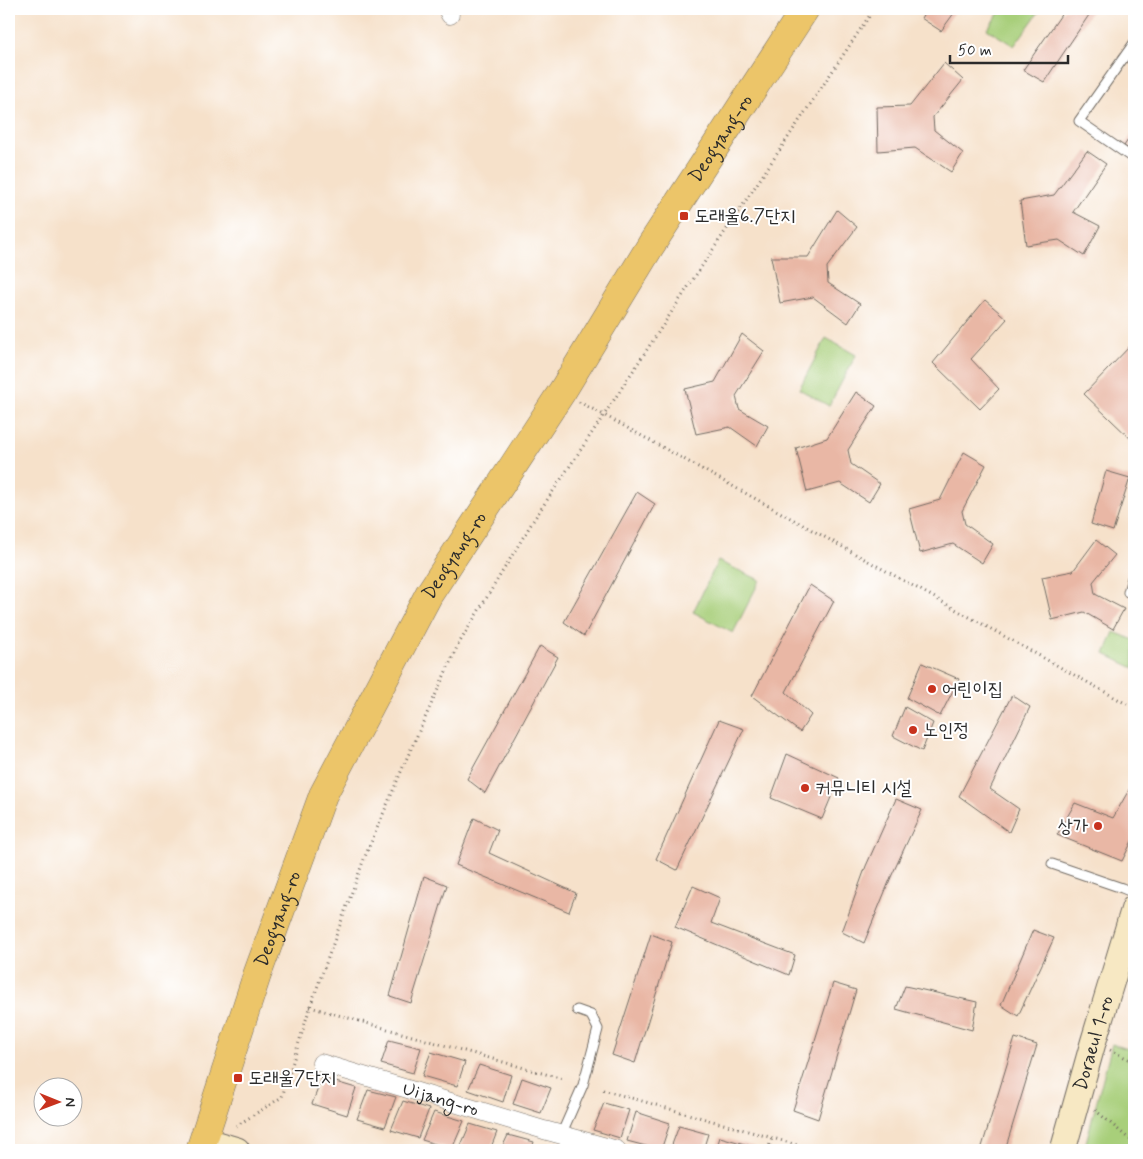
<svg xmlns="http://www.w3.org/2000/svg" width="1143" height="1159" font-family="Mynerve,'Poor Story',sans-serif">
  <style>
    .green { fill: #a8cf7a; stroke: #6a7d52 }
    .building { fill: #e9b7a5 }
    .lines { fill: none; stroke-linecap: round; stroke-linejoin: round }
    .lane-casing { stroke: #726b63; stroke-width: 11 }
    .street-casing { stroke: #726b63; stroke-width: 19 }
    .secondary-casing { stroke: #726b63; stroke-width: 27 }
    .primary-casing { stroke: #726b63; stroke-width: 29 }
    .path { stroke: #726b63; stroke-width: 3; stroke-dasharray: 1 4; stroke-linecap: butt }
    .lane { stroke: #fff; stroke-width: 9 }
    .street { stroke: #fff; stroke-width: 18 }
    .secondary { stroke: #f7e8c3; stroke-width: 25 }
    .primary { stroke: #ecc569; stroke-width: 28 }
    .poi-dot { fill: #c8321e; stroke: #fff; stroke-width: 2 }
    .labels { text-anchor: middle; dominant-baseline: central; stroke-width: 4; stroke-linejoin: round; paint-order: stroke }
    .street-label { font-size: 19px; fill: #2b2b2b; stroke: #fff }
    .poi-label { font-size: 19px; fill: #2b2b2b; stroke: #fff; text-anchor: start }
  </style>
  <rect width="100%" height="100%" fill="#fff"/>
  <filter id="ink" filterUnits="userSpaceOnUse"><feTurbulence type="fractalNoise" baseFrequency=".02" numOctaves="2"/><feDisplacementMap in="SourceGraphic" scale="10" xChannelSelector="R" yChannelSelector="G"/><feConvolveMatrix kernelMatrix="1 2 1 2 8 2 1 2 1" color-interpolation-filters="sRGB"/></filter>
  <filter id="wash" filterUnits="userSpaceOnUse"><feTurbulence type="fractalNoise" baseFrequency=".0096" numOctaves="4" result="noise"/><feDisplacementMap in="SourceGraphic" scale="20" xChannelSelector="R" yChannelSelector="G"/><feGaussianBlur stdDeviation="1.12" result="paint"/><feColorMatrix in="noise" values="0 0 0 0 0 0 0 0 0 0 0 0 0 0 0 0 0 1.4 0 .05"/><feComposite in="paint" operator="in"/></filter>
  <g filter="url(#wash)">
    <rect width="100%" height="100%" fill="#f6e1ca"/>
    <g class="green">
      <polygon points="1002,9 1041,9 1014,46 987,29"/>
      <polygon points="826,338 856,355 829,406 799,389"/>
      <polygon points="718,561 760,580 733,633 693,612"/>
      <polygon points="1114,632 1134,640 1134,668 1105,654"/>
      <polygon points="1112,1044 1134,1051 1134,1150 1084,1150"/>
    </g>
    <g id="blocks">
      <g class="building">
        <polygon points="927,9 957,9 941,31 921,18"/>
        <polygon points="1065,9 1093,9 1044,82 1023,70"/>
        <polygon points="944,63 963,80 933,117 934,130 963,153 951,172 915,148 878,151 877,107 910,106"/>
        <polygon points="1134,131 1134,152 1124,146"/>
        <polygon points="1087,151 1106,164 1073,212 1100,226 1084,256 1059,240 1026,245 1020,201 1054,195"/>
        <polygon points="837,210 857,227 827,267 828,283 860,304 848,323 813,297 780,303 771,257 808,257"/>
        <polygon points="985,300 1007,319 971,359 999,389 980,409 933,363"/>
        <polygon points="742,334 764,351 736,396 739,409 768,426 757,446 730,427 696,434 685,389 715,382"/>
        <polygon points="1133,343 1134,345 1134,392 1130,396 1134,401 1134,442 1084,394"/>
        <polygon points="856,392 876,406 848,450 851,464 880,484 869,502 840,483 807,492 796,448 827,438"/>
        <polygon points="964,452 986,465 962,511 965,524 993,544 982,563 953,544 920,553 909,509 940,500"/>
        <polygon points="1106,471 1130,478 1113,531 1091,524"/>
        <polygon points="637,492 655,504 584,636 564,622"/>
        <polygon points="1096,540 1115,555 1093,582 1095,594 1124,609 1113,629 1084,612 1052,620 1042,577 1073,571"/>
        <polygon points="810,585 834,601 786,692 811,715 800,732 752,696"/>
        <polygon points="540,646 558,657 485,793 467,779"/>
        <polygon points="922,663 959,679 940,716 907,698"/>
        <polygon points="1012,695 1030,707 990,789 1019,809 1009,832 959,796"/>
        <polygon points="905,707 933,723 922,751 893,736"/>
        <polygon points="719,720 744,729 677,870 656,859"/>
        <polygon points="787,754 839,778 822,819 771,798"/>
        <polygon points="1134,781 1134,837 1122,861 1057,835 1075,803 1113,818"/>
        <polygon points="896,799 922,810 891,877 864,943 842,932 866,866"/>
        <polygon points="474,818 498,830 489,853 576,893 569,912 456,865"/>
        <polygon points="424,876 447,885 411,1003 390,996"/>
        <polygon points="693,886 720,898 711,923 795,955 789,975 675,927"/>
        <polygon points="1033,930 1054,938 1018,1016 1001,1005"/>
        <polygon points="651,934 672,942 635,1063 612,1055"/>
        <polygon points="833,983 856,990 818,1119 793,1110"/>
        <polygon points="905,986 977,1002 972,1030 896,1009"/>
        <polygon points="1015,1038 1037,1045 1005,1150 981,1150"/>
        <polygon points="389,1040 421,1048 413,1073 381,1064"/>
        <polygon points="431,1052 465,1062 457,1086 422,1076"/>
        <polygon points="479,1065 511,1075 503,1102 468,1090"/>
        <polygon points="322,1078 356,1088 347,1115 312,1104"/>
        <polygon points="522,1078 551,1088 541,1113 513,1104"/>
        <polygon points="368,1090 396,1097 385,1127 357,1119"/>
        <polygon points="403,1101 429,1109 418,1138 391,1130"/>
        <polygon points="604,1103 629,1110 620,1138 593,1130"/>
        <polygon points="434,1112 464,1121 452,1149 422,1140"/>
        <polygon points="636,1112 670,1123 661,1150 627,1141"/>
        <polygon points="470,1124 497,1132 490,1150 459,1150"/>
        <polygon points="679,1126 708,1134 703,1150 670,1150"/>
        <polygon points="508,1135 534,1142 531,1150 501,1150"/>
        <polygon points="720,1137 755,1147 754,1150 716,1150"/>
      </g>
    </g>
  </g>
  <g filter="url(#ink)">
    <use href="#blocks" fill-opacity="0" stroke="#726b63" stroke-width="1"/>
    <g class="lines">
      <g class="lane-casing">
        <g id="lane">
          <polyline points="1134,43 1079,121 1134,159"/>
          <polyline points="1134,571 1128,592 1134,594"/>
          <polyline points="1052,864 1122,888 1134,893"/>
          <polyline points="561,1135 583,1085 589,1063 598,1029 591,1015 577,1010"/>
        </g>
      </g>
      <g class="street-casing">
        <g id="street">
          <polyline points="447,9 450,15"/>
          <path id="s1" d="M321,1063L544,1130L617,1150"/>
        </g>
      </g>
      <g class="secondary-casing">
        <g id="secondary">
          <polyline points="203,1140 237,1150"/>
          <path id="s2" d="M1063,1150L1093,1043L1134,908"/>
        </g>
      </g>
      <g class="primary-casing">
        <g id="primary">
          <path id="s3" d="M200,1150L257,975L323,795L429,594L563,390L651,245L805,9"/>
        </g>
      </g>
      <g class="path">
        <polyline points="579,402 604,415 1134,708"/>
        <polyline points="310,1007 563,1079"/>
        <polyline points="1110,1050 1134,1062"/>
        <polyline points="603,1090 815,1150"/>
        <polyline points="1095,1110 1134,1143"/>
        <polyline points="236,1126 282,1097 310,1007 364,859 406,760 458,645 533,521 604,415 692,281 874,9"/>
        <polyline points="768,1150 772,1138"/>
        <polyline points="1134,1150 1134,1144"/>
      </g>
      <use href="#lane" class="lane"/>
      <use href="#street" class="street"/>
      <use href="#secondary" class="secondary"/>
      <use href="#primary" class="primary"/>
    </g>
  </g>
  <g class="poi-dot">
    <rect x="679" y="211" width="10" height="10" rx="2.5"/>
    <circle cx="932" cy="689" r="5"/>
    <circle cx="913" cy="730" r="5"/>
    <circle cx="805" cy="788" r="5"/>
    <circle cx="1098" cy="826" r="5"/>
    <rect x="233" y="1073" width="10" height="10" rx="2.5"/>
  </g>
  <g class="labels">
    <g class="street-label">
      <text stroke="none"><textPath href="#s3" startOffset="1144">Deogyang-ro</textPath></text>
      <text stroke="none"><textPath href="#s3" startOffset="649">Deogyang-ro</textPath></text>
      <text stroke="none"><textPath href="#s3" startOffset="244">Deogyang-ro</textPath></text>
      <text stroke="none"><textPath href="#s2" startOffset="111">Doraeul 1-ro</textPath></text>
      <text stroke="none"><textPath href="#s1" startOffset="125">Uijang-ro</textPath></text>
    </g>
    <g class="poi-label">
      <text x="694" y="216">도래울6.7단지</text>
      <text x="942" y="689">어린이집</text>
      <text x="923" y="730">노인정</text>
      <text x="815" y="788">커뮤니티 시설</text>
      <text x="1088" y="826" text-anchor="end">상가</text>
      <text x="248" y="1078">도래울7단지</text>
    </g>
  </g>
  <rect width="1143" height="1159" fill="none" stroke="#fff" stroke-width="30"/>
  <g transform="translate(58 1102) rotate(91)"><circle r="24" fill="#ffffff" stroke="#aaaaaa"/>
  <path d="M0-4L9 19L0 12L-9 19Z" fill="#c8321e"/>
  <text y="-8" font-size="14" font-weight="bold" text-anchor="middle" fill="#2b2b2b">N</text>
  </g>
  <path d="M950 55v8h118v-8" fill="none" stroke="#2b2b2b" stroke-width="2.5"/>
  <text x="958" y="55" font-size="15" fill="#2b2b2b" stroke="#ffffff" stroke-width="4" paint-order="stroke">50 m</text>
</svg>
